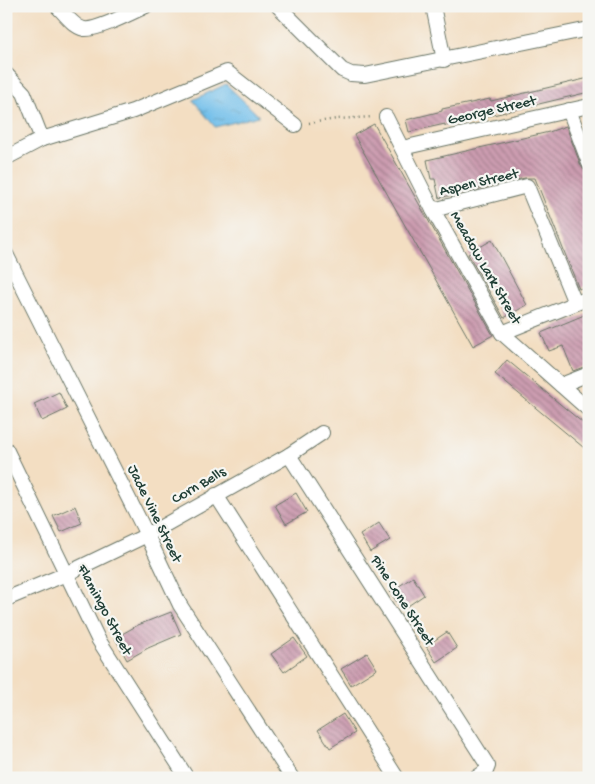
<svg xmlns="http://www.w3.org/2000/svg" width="595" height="784" font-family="'Gochi Hand',sans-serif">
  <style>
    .water { fill: url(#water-ripples); stroke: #477e8f }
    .building { fill: url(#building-back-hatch) }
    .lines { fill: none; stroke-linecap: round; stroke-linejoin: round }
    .street-casing { stroke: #697566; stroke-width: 16 }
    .path { stroke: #697566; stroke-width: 2.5; stroke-dasharray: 1 4; stroke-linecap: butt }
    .street { stroke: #fff; stroke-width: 14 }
    .labels { text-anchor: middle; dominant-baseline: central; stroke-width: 4.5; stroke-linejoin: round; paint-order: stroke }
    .street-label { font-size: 15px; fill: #1f3d34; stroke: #f6f6f2 }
  </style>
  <defs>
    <pattern id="water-ripples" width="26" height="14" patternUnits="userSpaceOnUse" patternTransform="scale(1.25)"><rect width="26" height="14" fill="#6fbeea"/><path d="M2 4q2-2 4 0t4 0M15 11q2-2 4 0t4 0" fill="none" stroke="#5b9cbe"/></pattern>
    <pattern id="building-back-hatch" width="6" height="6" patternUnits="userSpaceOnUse" patternTransform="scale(1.25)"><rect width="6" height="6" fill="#cc9cb0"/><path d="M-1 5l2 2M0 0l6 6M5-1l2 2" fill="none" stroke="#a58090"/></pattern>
  </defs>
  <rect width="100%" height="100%" fill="#f6f6f2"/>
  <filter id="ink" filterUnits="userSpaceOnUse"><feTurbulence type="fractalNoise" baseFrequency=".02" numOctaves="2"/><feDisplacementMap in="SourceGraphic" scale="10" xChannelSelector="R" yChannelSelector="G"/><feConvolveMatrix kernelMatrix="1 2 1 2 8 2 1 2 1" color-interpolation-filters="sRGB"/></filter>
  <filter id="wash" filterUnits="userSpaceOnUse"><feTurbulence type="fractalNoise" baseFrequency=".0096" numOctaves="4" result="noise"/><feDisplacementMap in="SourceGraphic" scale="20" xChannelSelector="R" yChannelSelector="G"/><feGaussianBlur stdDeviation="1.12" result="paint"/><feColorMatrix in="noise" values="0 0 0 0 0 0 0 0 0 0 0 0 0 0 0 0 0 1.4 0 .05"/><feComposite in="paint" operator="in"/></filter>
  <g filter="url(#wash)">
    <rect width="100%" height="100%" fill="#f3dec2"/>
    <polygon class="water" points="226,84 259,116 215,127 193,100"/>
    <g id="blocks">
      <g class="building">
        <polygon points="589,78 589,92 493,115 445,126 445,124 409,132 406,120 442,111 442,109 490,99 491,101"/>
        <polygon points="374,124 493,335 473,346 354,135"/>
        <polygon points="566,126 581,166 584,170 589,172 589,285 579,289 535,178 525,178 439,198 435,179 431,179 427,160 549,132"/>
        <polygon points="492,240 527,305 504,318 468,254"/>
        <polygon points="589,313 589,365 573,371 563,346 549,351 541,333"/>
        <polygon points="507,360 589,428 589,452 495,374"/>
        <polygon points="59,392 67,409 42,421 34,404"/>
        <polygon points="296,493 307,512 286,524 275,505"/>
        <polygon points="75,506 82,523 61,532 53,516"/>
        <polygon points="379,523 390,540 370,552 360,535"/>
        <polygon points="413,577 424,595 402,610 390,592"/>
        <polygon points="171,612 181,634 148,648 127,660 115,638 138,625"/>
        <polygon points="447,632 457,648 436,662 426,646"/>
        <polygon points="294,638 307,656 284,672 271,654"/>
        <polygon points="367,653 377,669 351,685 341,669"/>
        <polygon points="343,714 355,733 330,748 318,730"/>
      </g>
    </g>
  </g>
  <g filter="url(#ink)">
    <use href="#blocks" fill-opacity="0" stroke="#697566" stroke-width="1"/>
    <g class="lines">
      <g class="street-casing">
        <g id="street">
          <path d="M57,6C64,13 74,27 84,29C96,31 133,12 146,6"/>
          <polyline points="278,6 342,70 351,74 365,75 589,29"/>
          <polyline points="433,6 444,60"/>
          <polyline points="6,74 24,93 42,139"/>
          <polyline points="569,110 589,163"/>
          <polyline points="386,117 433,210 502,333 589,410"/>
          <polyline points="402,148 589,106"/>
          <polyline points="6,158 42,139 133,111 227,72 295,125"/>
          <polyline points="433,210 527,186 575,303"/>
          <polyline points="6,254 147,535 180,605 292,778"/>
          <polyline points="502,333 589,298"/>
          <polyline points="561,385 589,374"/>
          <polyline points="6,449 98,639 187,778"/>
          <polyline points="289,455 488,766 486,771 476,778"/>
          <polyline points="216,495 397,778"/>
          <polyline points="6,599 66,574 147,535 289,455 322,433"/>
        </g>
      </g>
      <polyline class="path" points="309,123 337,119 373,117"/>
      <use href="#street" class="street"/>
    </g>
  </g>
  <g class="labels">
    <g class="street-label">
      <text transform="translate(492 111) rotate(-13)">George Street</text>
      <text transform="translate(479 183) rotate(-13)">Aspen Street</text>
      <text transform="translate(485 268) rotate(60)">Meadow Lark Street</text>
      <text transform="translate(199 486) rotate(-30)">Corn Bells</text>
      <text transform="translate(154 514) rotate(64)">Jade Vine Street</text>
      <text transform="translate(402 601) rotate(57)">Pine Cone Street</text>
      <text transform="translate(104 610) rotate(62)">Flamingo Street</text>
    </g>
  </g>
  <rect width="595" height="784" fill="none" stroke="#f6f6f2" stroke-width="25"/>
</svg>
